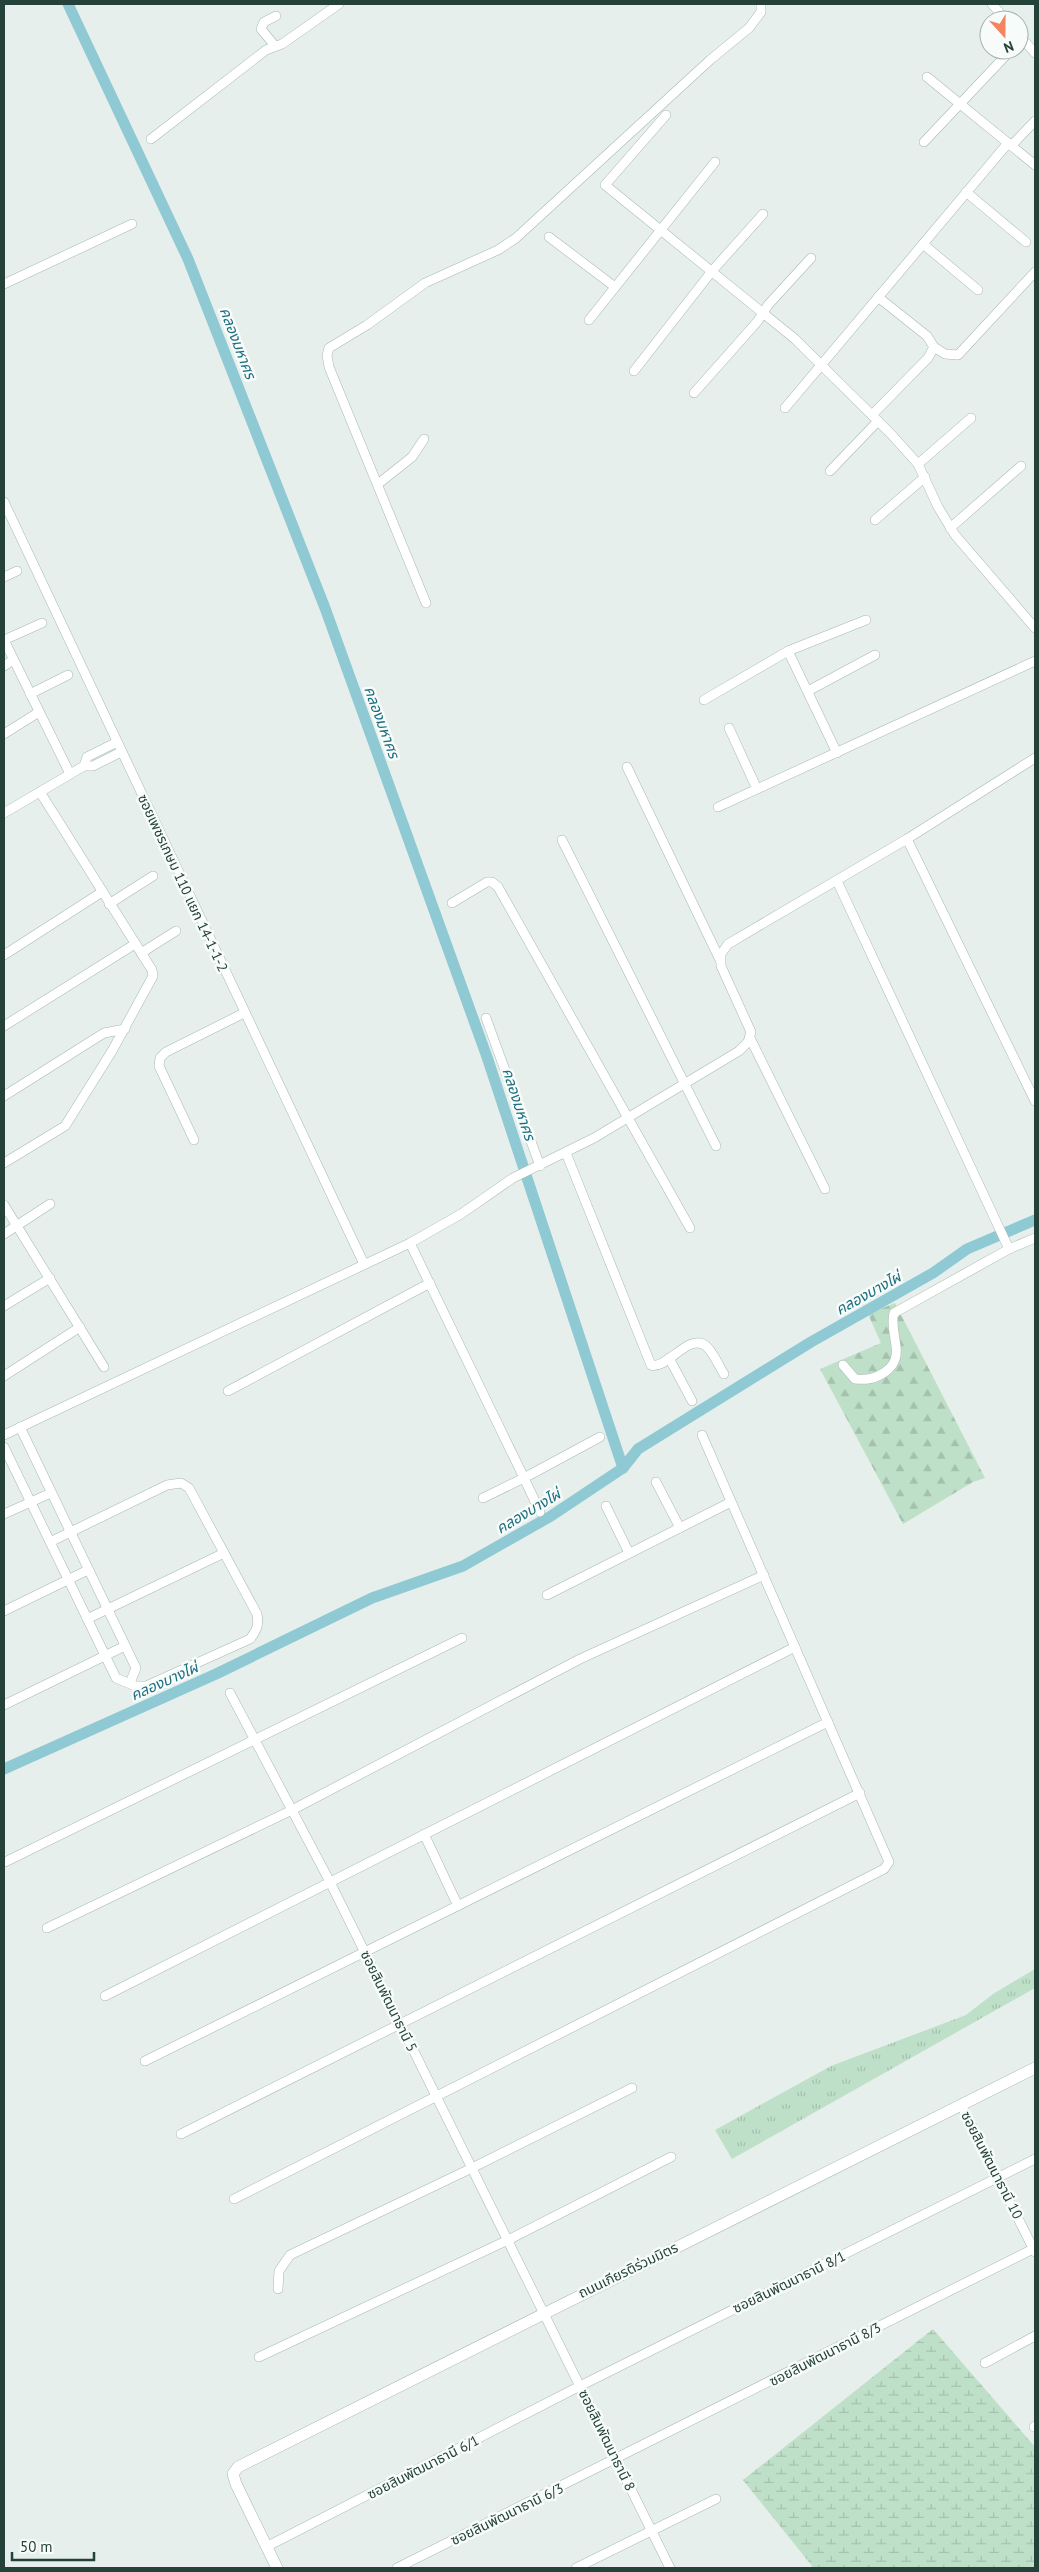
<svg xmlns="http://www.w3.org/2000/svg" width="1039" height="2572" font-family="'PT Sans','Noto Sans Thai',sans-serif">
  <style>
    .grass { fill: url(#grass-tufts) }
    .forest { fill: url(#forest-firs) }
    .wetland { fill: url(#wetland-marsh) }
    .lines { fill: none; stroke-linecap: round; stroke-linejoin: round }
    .canal { stroke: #8ec9d4; stroke-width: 11 }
    .minor-casing { stroke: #a8b8b2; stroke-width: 10 }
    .tertiary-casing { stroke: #a8b8b2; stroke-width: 12 }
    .minor { stroke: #fff; stroke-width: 9 }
    .tertiary { stroke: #fff; stroke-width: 11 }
    .labels { text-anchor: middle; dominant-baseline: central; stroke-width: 5; stroke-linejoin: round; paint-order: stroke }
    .street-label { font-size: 14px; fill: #24423a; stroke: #f7fbf9 }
    .water-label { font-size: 15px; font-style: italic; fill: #1c6f80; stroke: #f7fbf9 }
  </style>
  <defs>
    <pattern id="grass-tufts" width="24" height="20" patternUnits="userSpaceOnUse" patternTransform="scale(1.25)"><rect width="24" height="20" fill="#bfe0c8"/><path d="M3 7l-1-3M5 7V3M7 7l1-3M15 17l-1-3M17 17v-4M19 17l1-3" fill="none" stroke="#a4c1ad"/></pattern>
    <pattern id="forest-firs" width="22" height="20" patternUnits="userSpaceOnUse" patternTransform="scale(1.25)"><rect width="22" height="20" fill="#bfe0c8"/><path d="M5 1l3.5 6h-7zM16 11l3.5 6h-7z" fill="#a4c1ad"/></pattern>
    <pattern id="wetland-marsh" width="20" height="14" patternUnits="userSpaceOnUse" patternTransform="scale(1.25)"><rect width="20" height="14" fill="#bfe0c8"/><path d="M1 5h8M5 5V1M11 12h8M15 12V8" fill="none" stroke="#a4c1ad"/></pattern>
  </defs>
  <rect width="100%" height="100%" fill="#e6efeb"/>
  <polygon class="grass" points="1035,1969 1035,1988 732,2159 715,2130 831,2066 966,2015 993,1994"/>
  <polygon class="forest" points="895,1303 985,1478 973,1482 903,1524 820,1369 881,1343 868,1314"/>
  <polygon class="wetland" points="933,2329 1035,2447 1035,2568 811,2568 812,2566 743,2480"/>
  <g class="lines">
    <g class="canal">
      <polyline points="68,4 188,259 325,608 487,1057 623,1468"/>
      <polyline points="4,1769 216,1674 372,1598 463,1566 551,1516 623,1468 638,1449 811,1342 933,1273 967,1249 1035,1220"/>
    </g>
    <g class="minor-casing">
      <g id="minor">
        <polyline points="992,4 1006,20"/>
        <polyline points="1019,35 1035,53"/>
        <polyline points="275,46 261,29 264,22 276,16"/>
        <polyline points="927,77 1035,165"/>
        <polyline points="666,115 605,185 795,339 891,434 918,464 938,507 955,535 1035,628"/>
        <polyline points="151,139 266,50 282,44 339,4"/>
        <polyline points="924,142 1011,50"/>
        <polyline points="1011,146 1035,121"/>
        <polyline points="966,192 1026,242"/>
        <polyline points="549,237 615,287"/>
        <polyline points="923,244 978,290"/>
        <polyline points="4,284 132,224"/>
        <polyline points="589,320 715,162"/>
        <polyline points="934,347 945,354 958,355 1035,272"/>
        <polyline points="634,371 712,271 763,214"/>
        <polyline points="694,393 757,322 768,305 811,258"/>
        <polyline points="785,408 1008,143"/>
        <polyline points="872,415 928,358 934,347 927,336 878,297"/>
        <polyline points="918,464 971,418"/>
        <polyline points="830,471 878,421"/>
        <polyline points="378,484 412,457 424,439"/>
        <polyline points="4,502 364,1264"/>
        <polyline points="875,520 925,477"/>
        <polyline points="950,528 1021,466"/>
        <polyline points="4,577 17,571"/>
        <polyline points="426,603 329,367 327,355 329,348 367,325 425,283 498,250 516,238 710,60 749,28 761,12 761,4"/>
        <polyline points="4,640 70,774"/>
        <polyline points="4,640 42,623"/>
        <polyline points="788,651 837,753"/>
        <polyline points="4,666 13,660"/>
        <polyline points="808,691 875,655"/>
        <polyline points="30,694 68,675"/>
        <polyline points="704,700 788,651 866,620"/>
        <polyline points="729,728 757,789"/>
        <polyline points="4,734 39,712"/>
        <polyline points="84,766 87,757 117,742"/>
        <polyline points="627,767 720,960"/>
        <polyline points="718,807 1035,661"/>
        <polyline points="4,813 84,766 93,766 121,752"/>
        <polyline points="907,839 1035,1101"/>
        <polyline points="562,840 716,1146"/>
        <polyline points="837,881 1009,1249"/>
        <polyline points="452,903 487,882 492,882 498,887 690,1228"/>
        <polyline points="109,904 153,876"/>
        <polyline points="141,953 176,931"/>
        <polyline points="4,955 102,892"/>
        <polyline points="486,1018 540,1166"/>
        <polyline points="4,1026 135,944"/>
        <polyline points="750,1038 825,1189"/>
        <polyline points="4,1096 104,1033 125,1029"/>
        <polyline points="194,1140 159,1066 160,1058 166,1052 244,1013"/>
        <path d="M566,1153L651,1365C666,1371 690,1330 707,1347C714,1354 719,1366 724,1374"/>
        <polyline points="4,1163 65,1126 112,1051 153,976 152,970 40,792"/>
        <polyline points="4,1205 104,1367"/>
        <polyline points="4,1234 50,1204"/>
        <polyline points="410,1243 524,1478 600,1437"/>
        <polyline points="4,1306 50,1278"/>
        <polyline points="669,1358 692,1401"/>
        <path d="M843,1365L855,1379C867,1380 875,1379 885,1372C908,1356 888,1334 894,1313L1009,1249L1035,1238"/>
        <polyline points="4,1376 80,1327"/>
        <polyline points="228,1391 430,1283"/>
        <polyline points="20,1427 136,1668 130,1683"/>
        <polyline points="4,1435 410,1243 461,1214 513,1178 594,1138 739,1051 748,1042 751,1032 721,966 721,954 728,944 907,839 1035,758"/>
        <path d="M4,1447L116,1678L135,1686H146L250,1639C257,1630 259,1625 257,1614L189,1488L181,1483L167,1485L50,1542"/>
        <polyline points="656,1482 680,1528"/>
        <polyline points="483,1498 524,1478 540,1512"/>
        <polyline points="606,1506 629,1553"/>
        <polyline points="4,1514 51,1493"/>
        <polyline points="547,1595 731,1502"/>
        <polyline points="4,1611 88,1570"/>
        <polyline points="87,1619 224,1553"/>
        <polyline points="230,1693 330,1882 670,2568"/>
        <polyline points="4,1705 125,1646"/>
        <polyline points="424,1834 458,1906"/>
        <polyline points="5,1862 462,1638"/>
        <polyline points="47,1928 292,1810 580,1659 764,1575"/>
        <polyline points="105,1996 795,1647"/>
        <polyline points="145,2061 828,1722"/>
        <polyline points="961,2105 1035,2252"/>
        <polyline points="181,2134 860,1793"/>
        <polyline points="234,2199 884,1869 889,1862 702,1435"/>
        <polyline points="278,2289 279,2271 290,2255 472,2168 632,2088"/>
        <polyline points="259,2357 508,2240 671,2157"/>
        <polyline points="985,2363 1035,2336"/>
        <polyline points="1034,2427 1035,2426"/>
        <polyline points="266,2547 580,2386 1035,2159"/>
        <polyline points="397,2568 1035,2248"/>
        <polyline points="576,2568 716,2499"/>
      </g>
    </g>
    <g class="tertiary-casing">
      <polyline id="tertiary" points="277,2568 236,2484 233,2474 238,2467 1035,2068"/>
    </g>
    <use href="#minor" class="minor"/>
    <use href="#tertiary" class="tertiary"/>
  </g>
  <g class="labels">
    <g class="street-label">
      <text transform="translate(183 883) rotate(65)">ซอยเพชรเกษม 110 แยก 14-1-1-2</text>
      <text transform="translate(389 2001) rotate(64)">ซอยสินพัฒนาธานี 5</text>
      <text transform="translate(992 2165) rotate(63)">ซอยสินพัฒนาธานี 10</text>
      <text transform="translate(628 2270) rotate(-26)">ถนนเกียรติร่วมมิตร</text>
      <text transform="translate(789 2282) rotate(-26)">ซอยสินพัฒนาธานี 8/1</text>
      <text transform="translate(825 2354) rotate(-27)">ซอยสินพัฒนาธานี 8/3</text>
      <text transform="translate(607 2440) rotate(64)">ซอยสินพัฒนาธานี 8</text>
      <text transform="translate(423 2467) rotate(-27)">ซอยสินพัฒนาธานี 6/1</text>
      <text transform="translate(507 2514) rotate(-26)">ซอยสินพัฒนาธานี 6/3</text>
    </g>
    <g class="water-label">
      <text transform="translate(238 343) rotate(69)">คลองมหาศร</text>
      <text transform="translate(382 722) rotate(70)">คลองมหาศร</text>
      <text transform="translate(519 1104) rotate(72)">คลองมหาศร</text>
      <text transform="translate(868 1293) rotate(-29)">คลองบางไผ่</text>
      <text transform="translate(528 1511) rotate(-31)">คลองบางไผ่</text>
      <text transform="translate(164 1681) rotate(-24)">คลองบางไผ่</text>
    </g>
  </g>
  <rect width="1039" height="2572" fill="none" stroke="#24423a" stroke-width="10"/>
  <g transform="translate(1004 35) rotate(159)"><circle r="24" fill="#f7fbf9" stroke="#a3b1ad"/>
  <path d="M0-4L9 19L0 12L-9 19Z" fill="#f4845f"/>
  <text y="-8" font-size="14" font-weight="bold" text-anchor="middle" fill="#24423a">N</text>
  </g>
  <path d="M12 2552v8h82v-8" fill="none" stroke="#24423a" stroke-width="2.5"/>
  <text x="20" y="2552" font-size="15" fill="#24423a" stroke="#f7fbf9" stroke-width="4" paint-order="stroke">50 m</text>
</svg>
